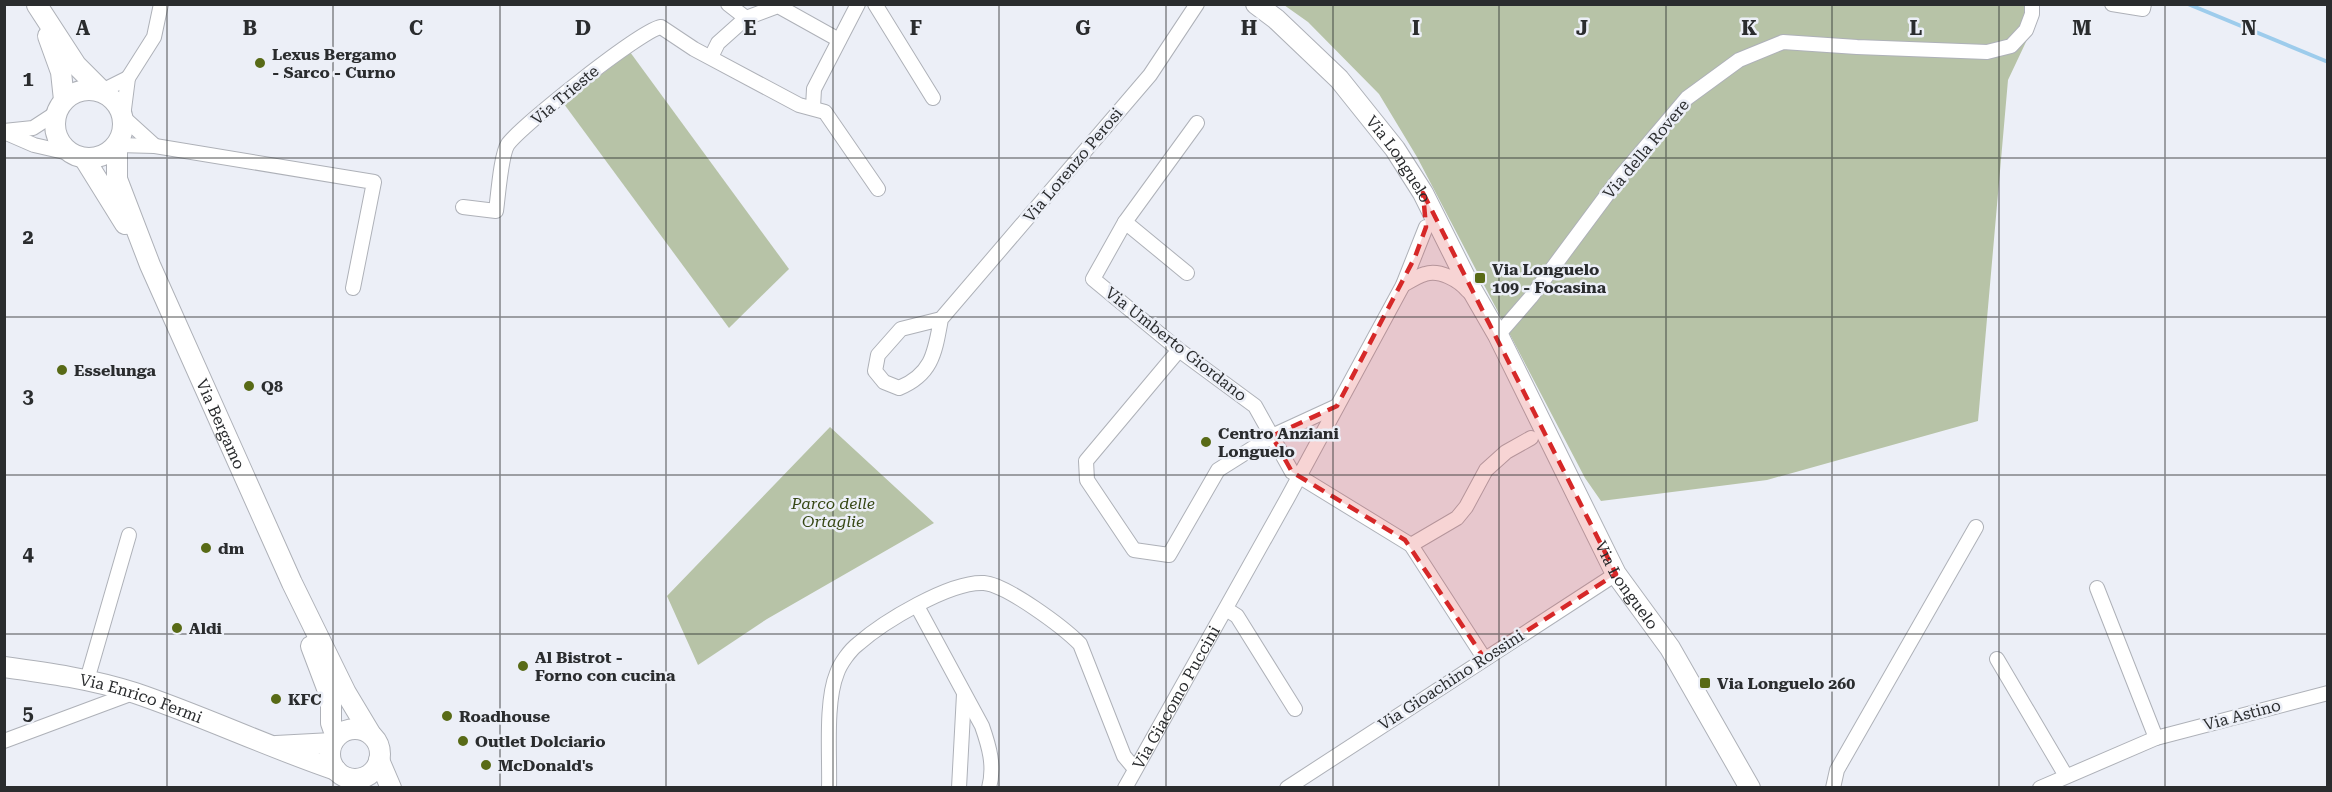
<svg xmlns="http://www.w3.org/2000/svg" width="2332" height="792" font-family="'Roboto Serif',serif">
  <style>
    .green { fill: #b7c3a7 }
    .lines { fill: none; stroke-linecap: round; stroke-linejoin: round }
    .stream { stroke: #9dccec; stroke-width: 4 }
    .street-casing { stroke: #aeb1b8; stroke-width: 16 }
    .secondary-casing { stroke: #aeb1b8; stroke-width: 22 }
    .street { stroke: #fff; stroke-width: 14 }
    .secondary { stroke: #fff; stroke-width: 20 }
    .marked { fill: #d62828; fill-opacity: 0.2; stroke: #d62828; stroke-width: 4.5; stroke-dasharray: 12 8; stroke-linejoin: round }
    .grid { fill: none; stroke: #2a2c2e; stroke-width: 1.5; stroke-opacity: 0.55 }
    .poi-dot { fill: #586a16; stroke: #eceff7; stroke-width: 2 }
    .labels { text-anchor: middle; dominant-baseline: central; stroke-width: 5; stroke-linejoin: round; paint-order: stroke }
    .poi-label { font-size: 16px; font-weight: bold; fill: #2a2c2e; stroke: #eceff7; text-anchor: start }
    .street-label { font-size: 16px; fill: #2a2c2e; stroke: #eceff7 }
    .park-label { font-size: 16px; font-style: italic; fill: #364714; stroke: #eceff7 }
    .grid-label { font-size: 20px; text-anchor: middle; font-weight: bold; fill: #2a2c2e; stroke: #eceff7; stroke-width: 5; stroke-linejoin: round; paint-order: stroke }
  </style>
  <rect width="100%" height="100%" fill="#eceff7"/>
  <g class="green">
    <polygon points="1284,5 2035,5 2033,27 2008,80 1978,421 1767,480 1601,501 1585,478 1417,157 1379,94 1308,22"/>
    <polygon points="630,52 789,269 729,328 564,104"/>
    <polygon points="830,427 934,523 767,619 698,665 667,596"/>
  </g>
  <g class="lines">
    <polyline class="stream" points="2188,4 2328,62"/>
    <g class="street-casing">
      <g id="street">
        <polyline points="728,4 746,18"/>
        <polyline points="875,4 933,98"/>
        <polyline points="2112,4 2143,9 2144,4"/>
        <polyline points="711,57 718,43 746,18 778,6 839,40"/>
        <polyline points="102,91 128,78"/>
        <polyline points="813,107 814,89 858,4"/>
        <polyline points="1197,123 1125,222 1093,279 1179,350 1255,406 1292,472 1411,545 1484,658"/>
        <polyline points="4,131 33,128 56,113"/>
        <polyline points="4,132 34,145 73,154"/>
        <polyline points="117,145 155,146 374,182 353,288"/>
        <polyline points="155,146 123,117 128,78 154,37 161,4"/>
        <path d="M463,207L496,211C498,197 501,154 508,144C522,125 641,30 661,27L694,49L799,105L825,112L878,189"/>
        <polyline points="1125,222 1187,273"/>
        <path d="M1403,285C1410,281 1418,276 1425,274C1439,269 1459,280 1468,291"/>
        <path d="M941,319L901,329L878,355L875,371L884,382L899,388C933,374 935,351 941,319L1150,75L1197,4"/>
        <polyline points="1498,335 1531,297 1621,176 1687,98 1739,60 1783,42 1857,47 1987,52 2011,46 2026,30 2032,14 2032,4"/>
        <polyline points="1179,350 1086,461 1087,480 1134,550 1169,555 1218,470 1272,436 1337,406"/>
        <polyline points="1411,545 1457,518 1466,507 1486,470 1506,452 1531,438"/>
        <polyline points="2097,588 2156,738"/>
        <path d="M917,606L982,726C989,746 995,766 989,788"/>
        <polyline points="1226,609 1237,616 1295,709"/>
        <polyline points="1997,659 2066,776"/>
        <polyline points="87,680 129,535"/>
        <polyline points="4,741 133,693"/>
        <path d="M829,788C830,756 825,702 837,673C840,664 850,650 858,644C883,622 950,581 984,583C1007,585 1063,627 1080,644L1124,756L1135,769"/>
        <polyline points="959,788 964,694"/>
        <path id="s1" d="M1125,788L1287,499L1403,285L1426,227"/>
        <polyline points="1287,788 1616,574"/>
        <polyline points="1833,788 1837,770 1976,527"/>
        <polyline points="2040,788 2156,738 2328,693"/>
      </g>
    </g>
    <g class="secondary-casing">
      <g id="secondary">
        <path id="s2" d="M1256,4L1276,19L1339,79L1395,149L1423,193L1468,283L1498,335L1616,574L1670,648L1750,788"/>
        <polyline points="37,5 76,65 102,91"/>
        <polyline points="48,36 61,72 64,100"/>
        <circle cx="89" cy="124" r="34"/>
        <path id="s3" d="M117,145V179L150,265L292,583L346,693L370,733"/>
        <polyline points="84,158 125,224"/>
        <polyline points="311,646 331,699 331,723 336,737"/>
        <path id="s4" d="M4,667C48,673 92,679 135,693C203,716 268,747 336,770"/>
        <circle cx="355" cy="754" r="25"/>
        <polyline points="276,746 332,743"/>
        <polyline points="379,760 391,788"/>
      </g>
    </g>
    <use href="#street" class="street"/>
    <use href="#secondary" class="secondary"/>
  </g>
  <path class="marked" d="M1423,193L1616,574L1484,658L1405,540L1292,472L1272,436L1337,406L1415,257L1426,227Z"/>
  <path class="grid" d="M167,4V788M333,4V788M500,4V788M666,4V788M833,4V788M999,4V788M1166,4V788M1333,4V788M1499,4V788M1666,4V788M1832,4V788M1999,4V788M2165,4V788M4,158H2328M4,317H2328M4,475H2328M4,634H2328"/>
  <g class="poi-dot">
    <circle cx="260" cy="63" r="6"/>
    <rect x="1474" y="272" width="12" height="12" rx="3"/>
    <circle cx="62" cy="370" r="6"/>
    <circle cx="249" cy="386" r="6"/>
    <circle cx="1206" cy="442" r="6"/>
    <circle cx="206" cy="548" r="6"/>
    <circle cx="177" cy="628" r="6"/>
    <circle cx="523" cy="666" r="6"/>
    <rect x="1699" y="677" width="12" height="12" rx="3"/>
    <circle cx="276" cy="699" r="6"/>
    <circle cx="447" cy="716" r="6"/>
    <circle cx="463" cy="741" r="6"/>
    <circle cx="486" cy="765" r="6"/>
  </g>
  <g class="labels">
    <g class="poi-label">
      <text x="272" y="54">Lexus Bergamo<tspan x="272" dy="18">- Sarco - Curno</tspan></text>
      <text x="1492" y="269">Via Longuelo<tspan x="1492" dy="18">109 - Focasina</tspan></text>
      <text x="74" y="370">Esselunga</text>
      <text x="261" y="386">Q8</text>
      <text x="1218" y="433">Centro Anziani<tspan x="1218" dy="18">Longuelo</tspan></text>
      <text x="218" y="548">dm</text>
      <text x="189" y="628">Aldi</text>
      <text x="535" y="657">Al Bistrot -<tspan x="535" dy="18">Forno con cucina</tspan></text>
      <text x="1717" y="683">Via Longuelo 260</text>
      <text x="288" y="699">KFC</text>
      <text x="459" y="716">Roadhouse</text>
      <text x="475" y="741">Outlet Dolciario</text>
      <text x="498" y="765">McDonald's</text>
    </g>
    <g class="street-label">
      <text transform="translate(565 95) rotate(-40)">Via Trieste</text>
      <text transform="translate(1646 149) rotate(-50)">Via della Rovere</text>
      <text stroke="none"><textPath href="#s2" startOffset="212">Via Longuelo</textPath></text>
      <text transform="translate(1073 165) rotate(-50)">Via Lorenzo Perosi</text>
      <text transform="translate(1176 344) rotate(38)">Via Umberto Giordano</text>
      <text stroke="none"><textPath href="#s3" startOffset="300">Via Bergamo</textPath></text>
      <text stroke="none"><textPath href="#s2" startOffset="696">Via Longuelo</textPath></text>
      <text transform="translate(1451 680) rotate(-33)">Via Gioachino Rossini</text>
      <text stroke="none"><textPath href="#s1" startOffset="104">Via Giacomo Puccini</textPath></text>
      <text stroke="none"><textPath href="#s4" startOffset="141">Via Enrico Fermi</textPath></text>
      <text transform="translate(2242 715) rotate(-15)">Via Astino</text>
    </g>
    <g class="park-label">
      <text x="833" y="503">Parco delle<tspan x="833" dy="18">Ortaglie</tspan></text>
    </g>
  </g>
  <g class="grid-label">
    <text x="83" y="35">A</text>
    <text x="250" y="35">B</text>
    <text x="416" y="35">C</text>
    <text x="583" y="35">D</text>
    <text x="750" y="35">E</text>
    <text x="916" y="35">F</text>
    <text x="1083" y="35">G</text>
    <text x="1249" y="35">H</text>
    <text x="1416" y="35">I</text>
    <text x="1582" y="35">J</text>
    <text x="1749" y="35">K</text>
    <text x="1916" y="35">L</text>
    <text x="2082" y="35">M</text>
    <text x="2249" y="35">N</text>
    <text x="28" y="86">1</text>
    <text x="28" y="244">2</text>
    <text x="28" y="403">3</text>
    <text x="28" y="561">4</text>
    <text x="28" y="720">5</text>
  </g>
  <rect width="2332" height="792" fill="none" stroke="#2a2c2e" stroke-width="12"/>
</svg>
